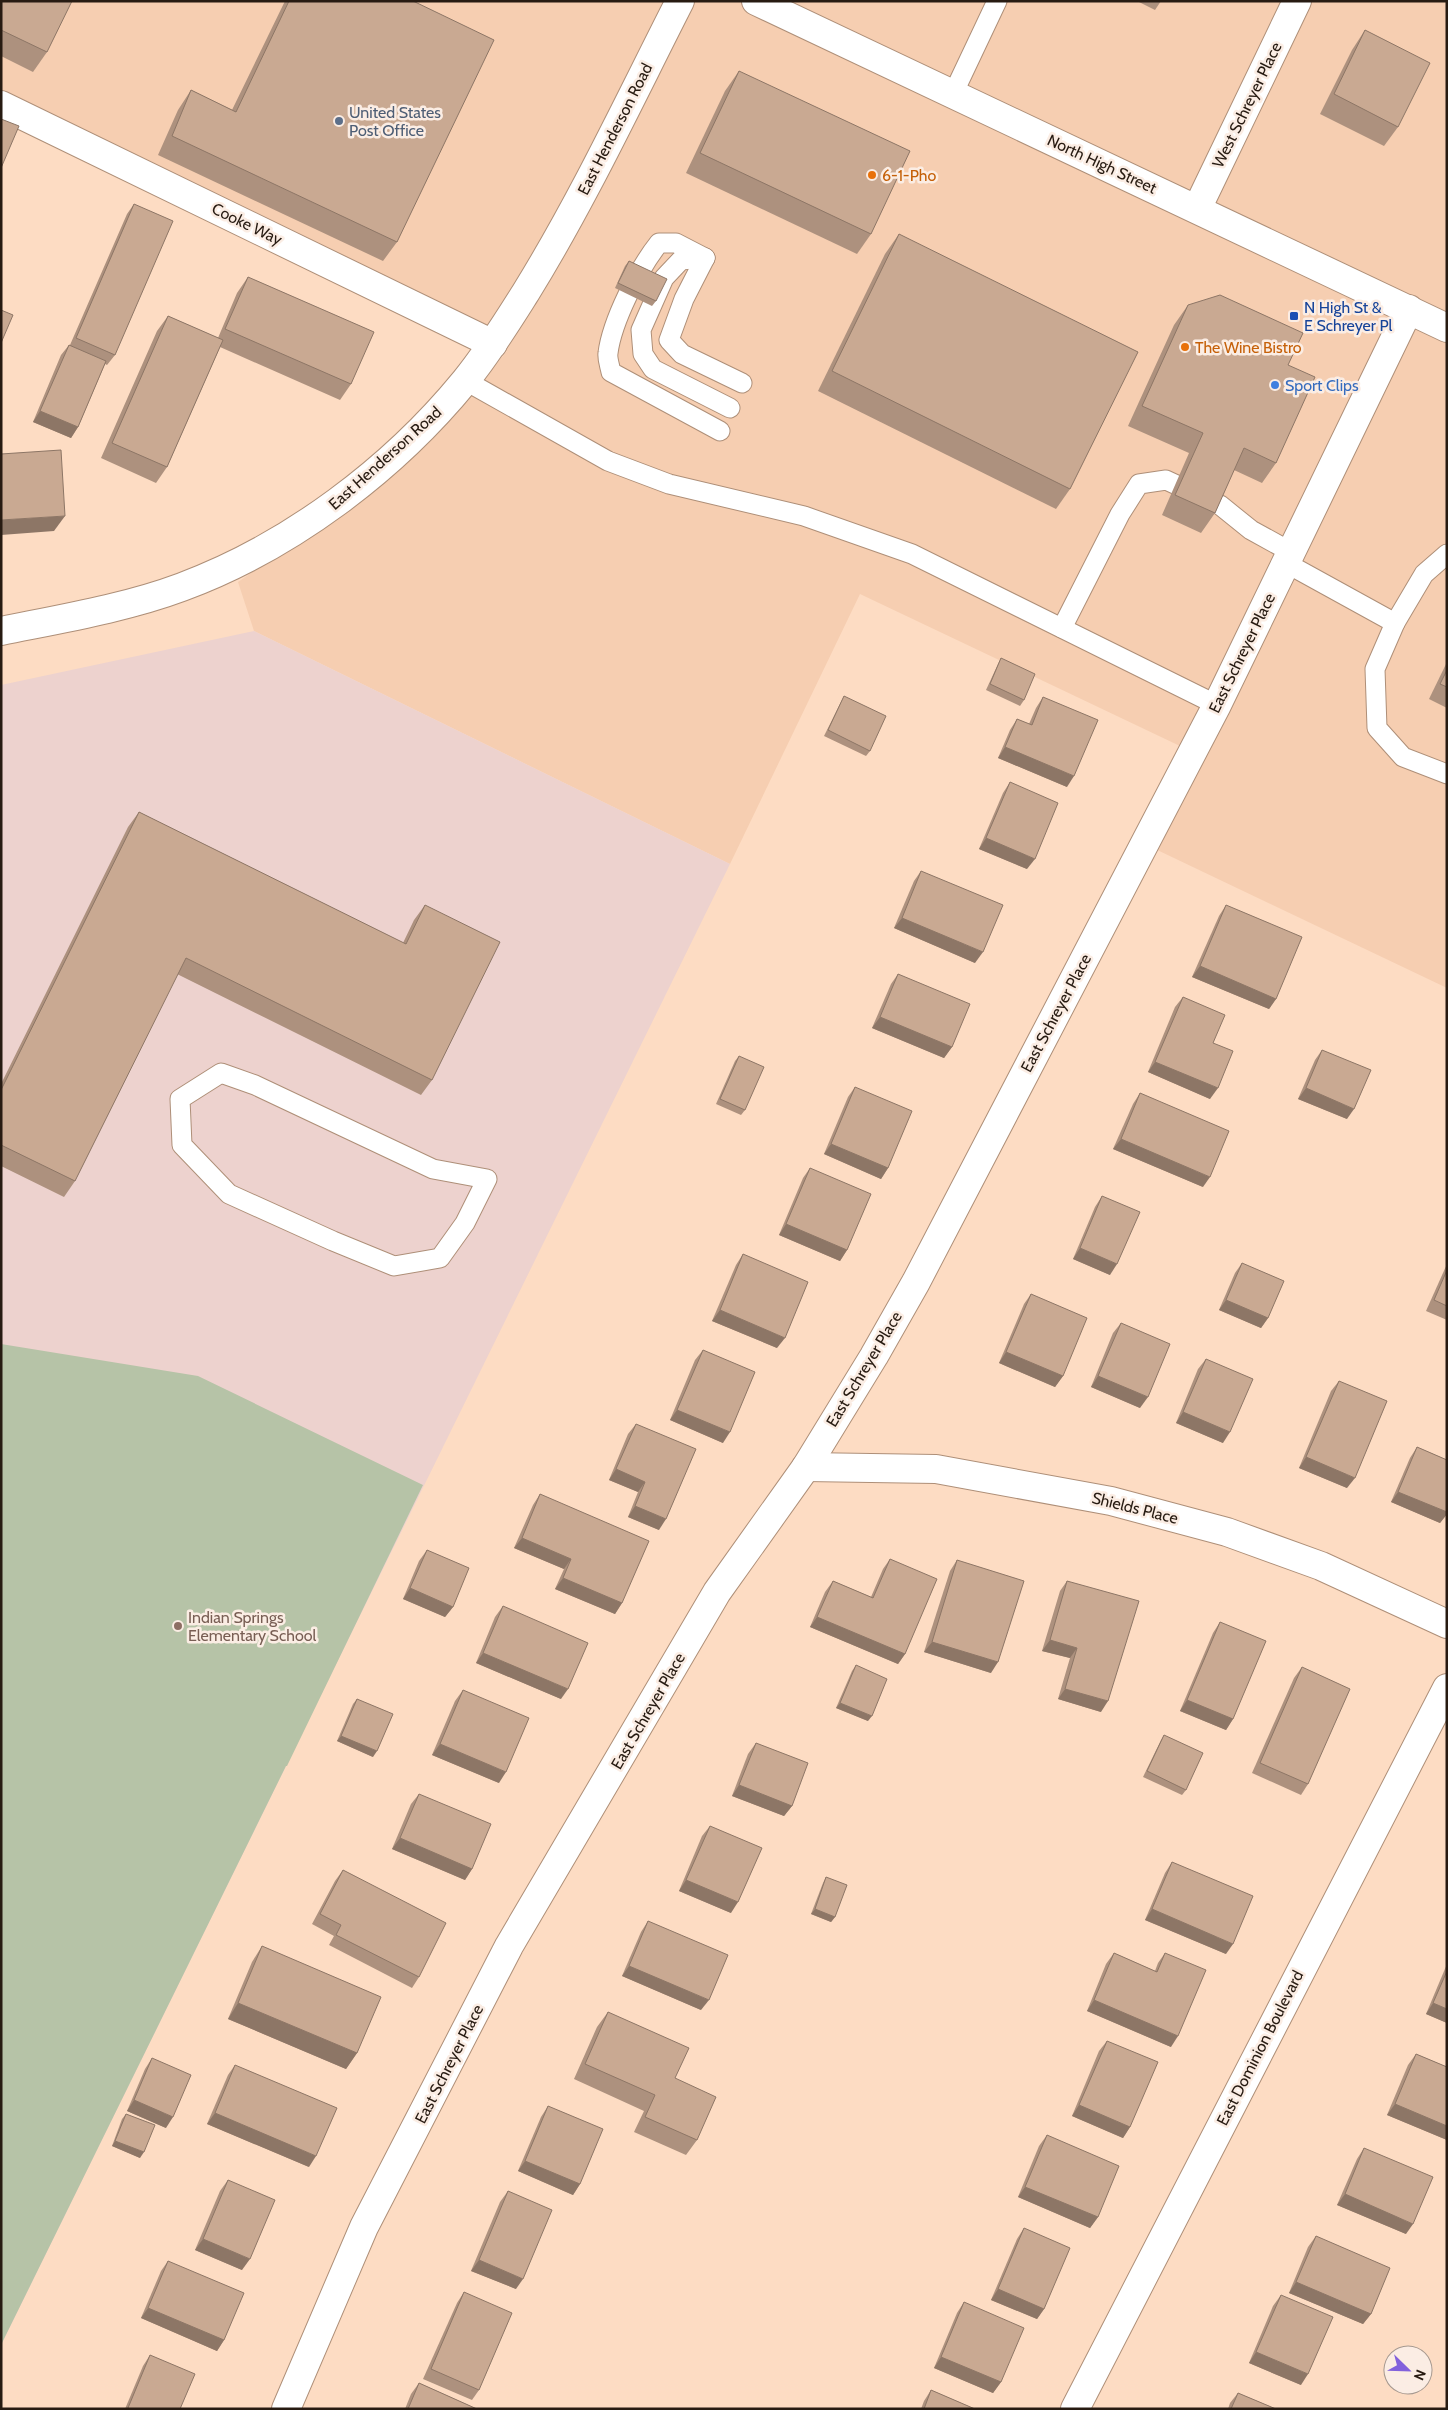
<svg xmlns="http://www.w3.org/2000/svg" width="1448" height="2410" font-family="Cabin,sans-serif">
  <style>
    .built { fill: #f6ceb1 }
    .education { fill: #edd2ce }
    .green { fill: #b6c3a7 }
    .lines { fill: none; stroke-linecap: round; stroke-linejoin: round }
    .lane-casing { stroke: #ae8f78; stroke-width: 21 }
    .street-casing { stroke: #ae8f78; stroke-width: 30 }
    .secondary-casing { stroke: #ae8f78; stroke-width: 30 }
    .primary-casing { stroke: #ae8f78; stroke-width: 30 }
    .lane { stroke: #fff; stroke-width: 19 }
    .street { stroke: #fff; stroke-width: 28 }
    .secondary { stroke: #fff; stroke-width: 28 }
    .primary { stroke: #fff; stroke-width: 28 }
    .wall { fill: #ad917e }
    .shaded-wall { fill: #8d7666 }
    .building { fill: #c9a992; stroke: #8d7666 }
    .service-dot { fill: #5c6f8a; stroke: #fbede4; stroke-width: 2 }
    .food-dot { fill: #e8710a; stroke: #fbede4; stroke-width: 2 }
    .transit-dot { fill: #1a4fb4; stroke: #fbede4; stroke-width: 2 }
    .shop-dot { fill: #3f7fe0; stroke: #fbede4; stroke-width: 2 }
    .education-dot { fill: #8d6e63; stroke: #fbede4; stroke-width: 2 }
    .labels { text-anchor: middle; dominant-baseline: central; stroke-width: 5; stroke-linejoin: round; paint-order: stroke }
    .street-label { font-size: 16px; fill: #271b12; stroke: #fbede4 }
    .service-label { font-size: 16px; fill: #4e5e75; stroke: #fbede4; text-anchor: start }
    .food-label { font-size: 16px; fill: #c56008; stroke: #fbede4; text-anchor: start }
    .transit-label { font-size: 16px; fill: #164399; stroke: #fbede4; text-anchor: start }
    .shop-label { font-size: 16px; fill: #366cbe; stroke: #fbede4; text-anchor: start }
    .education-label { font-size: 16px; fill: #785e54; stroke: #fbede4; text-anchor: start }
  </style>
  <rect width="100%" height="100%" fill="#fddcc3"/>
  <polygon class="built" points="1,1 1447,1 1447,988 1153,848 1201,756 860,594 730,864 254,631 238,582 347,507 440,430 507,351 1,105"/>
  <polygon class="education" points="254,631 730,864 1,2345 1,685"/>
  <polygon class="green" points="1,1344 198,1376 423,1485 287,1766 286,1766 1,2345"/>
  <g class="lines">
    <g class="lane-casing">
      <g id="lane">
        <polyline points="953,94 997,1"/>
        <path d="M705,258L676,243H659C639,268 612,321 608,353C607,359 610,366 611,372L720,431"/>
        <polyline points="705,258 681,260 664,278 641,330 643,354 653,369 730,408"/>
        <polyline points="705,258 684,299 669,340 682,354 742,383"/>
        <polyline points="466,381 608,461 669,484 804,516 912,554 1217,705"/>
        <polyline points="1286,563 1395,623 1375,669 1377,728 1403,757 1447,774"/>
        <polyline points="1395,623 1424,574 1447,554"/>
        <polyline points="1062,628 1120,514 1139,484 1166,480 1220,505 1251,530 1291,552"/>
        <polygon points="221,1073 255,1085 433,1169 487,1179 465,1223 440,1258 394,1266 333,1241 229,1194 182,1145 180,1099"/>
      </g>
    </g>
    <g class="street-casing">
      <g id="street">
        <polyline points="1,105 493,344"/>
        <polyline points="1197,209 1297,1"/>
        <polyline points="806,1467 936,1469 1111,1501 1227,1532 1321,1566 1447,1624"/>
        <polyline points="286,2409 364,2227 509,1946 717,1592 806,1467 874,1356 916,1282 1217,705 1409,309"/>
        <polyline points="1075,2409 1447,1688"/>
      </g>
    </g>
    <g class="secondary-casing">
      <path id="secondary" d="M1,631C60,619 126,608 182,587C290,547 393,469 465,381C488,353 507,322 526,292C584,198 630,99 680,1"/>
    </g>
    <g class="primary-casing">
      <polyline id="primary" points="756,1 1447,328"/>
    </g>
    <use href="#lane" class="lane"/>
    <use href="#street" class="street"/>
    <use href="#secondary" class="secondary"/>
    <use href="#primary" class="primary"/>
  </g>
  <g class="wall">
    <polygon points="1,1 47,52 33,72 1,56"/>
    <polygon points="285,1 413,1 397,242 383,261 158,155 178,110 191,90 232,110"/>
    <polygon points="1137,1 1161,1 1155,10"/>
    <polygon points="1365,30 1398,127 1384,146 1320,114 1352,50"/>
    <polygon points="739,71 871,234 857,254 686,173 725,91"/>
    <polygon points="134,204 115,355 107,365 105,364 78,427 71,438 33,422 61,355 69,345 70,345 127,214"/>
    <polygon points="899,234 1070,489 1056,509 818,391 885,254"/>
    <polygon points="629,261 656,301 652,306 615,288 625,266"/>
    <polygon points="248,277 351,384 340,400 220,347 167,467 156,483 101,458 157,331 168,316 218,338 237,293"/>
    <polygon points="1188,305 1288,365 1276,463 1262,483 1234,470 1215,513 1201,533 1162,515 1189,453 1128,426 1174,325"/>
    <polygon points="1001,658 1024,700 1020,706 986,690 998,664"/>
    <polygon points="1447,662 1447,708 1429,699"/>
    <polygon points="844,696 870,751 866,756 824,736"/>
    <polygon points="1043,697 1067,787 998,758 1010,730 1017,719 1029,724 1036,708"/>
    <polygon points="1010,782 1027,869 979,849 1003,793"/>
    <polygon points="139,812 403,943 414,920 425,905 432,1080 421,1095 177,974 75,1181 64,1197 1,1166 1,1084 128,827"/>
    <polygon points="921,871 975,963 894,928 914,881"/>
    <polygon points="1226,905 1276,999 1269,1009 1192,977 1219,916"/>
    <polygon points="898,974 952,1047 944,1058 872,1028 891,984"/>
    <polygon points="1183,997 1213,1043 1210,1099 1148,1072 1175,1007"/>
    <polygon points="1322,1050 1347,1119 1298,1099 1315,1060"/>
    <polygon points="739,1056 745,1110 741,1115 716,1104 735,1061"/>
    <polygon points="855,1087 888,1168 881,1179 824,1154 848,1097"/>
    <polygon points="1140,1093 1203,1187 1113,1149 1133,1104"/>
    <polygon points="810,1168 847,1250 840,1261 779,1235 803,1178"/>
    <polygon points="1102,1196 1110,1275 1073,1259 1095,1207"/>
    <polygon points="743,1254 777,1348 712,1321 736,1265"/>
    <polygon points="1242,1263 1268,1318 1261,1328 1219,1310 1235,1273"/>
    <polygon points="1447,1264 1447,1320 1426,1311"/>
    <polygon points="1031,1294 1063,1376 1055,1387 999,1363 1024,1304"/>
    <polygon points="1121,1323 1140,1408 1091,1387 1113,1333"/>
    <polygon points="703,1350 723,1443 670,1420 695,1360"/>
    <polygon points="1206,1359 1223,1443 1176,1423 1198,1369"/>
    <polygon points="1339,1381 1347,1488 1299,1468 1331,1391"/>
    <polygon points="636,1424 659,1530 628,1517 638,1492 609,1480 628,1434"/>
    <polygon points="1417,1447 1447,1460 1447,1514 1440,1523 1391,1502 1410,1458"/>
    <polygon points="540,1494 622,1603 615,1614 555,1589 564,1569 514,1548 533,1505"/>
    <polygon points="427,1550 453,1607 445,1617 403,1599 419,1561"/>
    <polygon points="890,1559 905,1654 898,1664 810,1627 825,1592 833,1581 871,1597 883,1569"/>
    <polygon points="957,1560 991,1673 924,1652 950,1571"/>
    <polygon points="1067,1581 1101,1712 1058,1699 1070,1658 1042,1651 1060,1591"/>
    <polygon points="503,1606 561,1699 476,1663 495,1617"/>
    <polygon points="1220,1622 1233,1719 1226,1730 1180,1711 1213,1633"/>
    <polygon points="856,1665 868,1721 836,1708 852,1671"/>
    <polygon points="1302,1667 1308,1784 1301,1795 1252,1773 1294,1678"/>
    <polygon points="463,1690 499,1783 432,1755 455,1701"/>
    <polygon points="357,1699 373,1757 337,1741 353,1704"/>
    <polygon points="1164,1735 1186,1790 1182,1795 1143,1777 1161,1740"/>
    <polygon points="756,1743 792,1806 784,1816 732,1796 748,1754"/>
    <polygon points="419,1794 472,1869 465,1880 392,1849 411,1804"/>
    <polygon points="710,1826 731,1913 679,1891 702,1836"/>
    <polygon points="1172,1862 1226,1954 1145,1920 1165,1873"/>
    <polygon points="343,1870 419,1977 412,1988 329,1945 334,1936 312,1924 335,1881"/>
    <polygon points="826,1877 835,1917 831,1922 811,1914 823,1883"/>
    <polygon points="648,1921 701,2010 622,1976 641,1932"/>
    <polygon points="262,1946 357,2053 346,2069 228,2019 252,1962"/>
    <polygon points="1114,1953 1155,1971 1158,1963 1165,1953 1171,2047 1087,2011 1106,1964"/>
    <polygon points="1447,1964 1447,2023 1426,2014"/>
    <polygon points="608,2012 697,2140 686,2155 634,2132 644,2111 574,2079 597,2027"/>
    <polygon points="1107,2041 1130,2127 1123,2138 1072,2116 1099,2051"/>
    <polygon points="1416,2054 1447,2067 1447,2140 1387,2115 1408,2065"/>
    <polygon points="152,2058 166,2128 127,2111 145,2069"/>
    <polygon points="235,2065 309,2167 207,2124 228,2075"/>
    <polygon points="548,2106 580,2184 573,2195 518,2171 541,2117"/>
    <polygon points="126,2114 140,2158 112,2146 122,2119"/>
    <polygon points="1047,2135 1098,2217 1090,2228 1018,2197 1039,2146"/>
    <polygon points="1364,2148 1406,2234 1337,2205 1357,2159"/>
    <polygon points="228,2180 242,2270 195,2250 220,2191"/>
    <polygon points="508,2191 516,2289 471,2271 500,2202"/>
    <polygon points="1024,2228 1044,2309 1037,2319 991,2300 1017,2239"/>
    <polygon points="1316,2236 1371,2314 1363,2324 1289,2293 1308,2247"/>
    <polygon points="168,2261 224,2340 217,2351 141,2318 161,2271"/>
    <polygon points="464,2292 479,2390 472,2400 423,2379 457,2303"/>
    <polygon points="1281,2295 1301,2385 1249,2363 1273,2306"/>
    <polygon points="964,2302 1001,2382 993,2393 934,2368 957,2313"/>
    <polygon points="150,2355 180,2409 125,2409 143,2366"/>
    <polygon points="419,2383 477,2409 405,2409 411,2394"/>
    <polygon points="931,2390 975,2409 921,2409 924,2401"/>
    <polygon points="1238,2393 1276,2409 1228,2409 1230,2403"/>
  </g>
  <g class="shaded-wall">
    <polygon points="40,411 78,427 71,438 33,422"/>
    <polygon points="65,516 54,531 1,535 1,520"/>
    <polygon points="1005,747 1074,776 1067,787 998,758"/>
    <polygon points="986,838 1035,859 1027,869 979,849"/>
    <polygon points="902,918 983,952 975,963 894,928"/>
    <polygon points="1200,966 1276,999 1269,1009 1192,977"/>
    <polygon points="880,1017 952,1047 944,1058 872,1028"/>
    <polygon points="1155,1062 1218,1088 1210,1099 1148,1072"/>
    <polygon points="1306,1088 1354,1109 1347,1119 1298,1099"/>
    <polygon points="1121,1139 1210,1177 1203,1187 1113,1149"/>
    <polygon points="831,1144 888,1168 881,1179 824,1154"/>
    <polygon points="786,1224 847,1250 840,1261 779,1235"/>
    <polygon points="1080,1248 1117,1264 1110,1275 1073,1259"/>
    <polygon points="1226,1300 1268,1318 1261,1328 1219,1310"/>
    <polygon points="720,1310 785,1338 777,1348 712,1321"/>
    <polygon points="1006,1352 1063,1376 1055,1387 999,1363"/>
    <polygon points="1098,1376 1148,1397 1140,1408 1091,1387"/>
    <polygon points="677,1410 730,1432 723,1443 670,1420"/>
    <polygon points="1183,1412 1230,1432 1223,1443 1176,1423"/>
    <polygon points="1306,1457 1355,1478 1347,1488 1299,1468"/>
    <polygon points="616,1469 645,1482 638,1492 609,1480"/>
    <polygon points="1398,1492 1447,1512 1447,1514 1440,1523 1391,1502"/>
    <polygon points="635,1506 666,1519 659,1530 628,1517"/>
    <polygon points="522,1538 571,1559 564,1569 514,1548"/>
    <polygon points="563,1578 622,1603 615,1614 555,1589"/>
    <polygon points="410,1588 453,1607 445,1617 403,1599"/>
    <polygon points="817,1617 905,1654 898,1664 810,1627"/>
    <polygon points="1050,1640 1077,1648 1070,1658 1042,1651"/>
    <polygon points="932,1642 998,1662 991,1673 924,1652"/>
    <polygon points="483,1653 568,1689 561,1699 476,1663"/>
    <polygon points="1065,1689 1108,1701 1101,1712 1058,1699"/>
    <polygon points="1187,1700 1233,1719 1226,1730 1180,1711"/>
    <polygon points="840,1703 872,1716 868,1721 836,1708"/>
    <polygon points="341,1736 377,1751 373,1757 337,1741"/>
    <polygon points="440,1744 506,1772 499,1783 432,1755"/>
    <polygon points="739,1785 792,1806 784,1816 732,1796"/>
    <polygon points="400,1838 472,1869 465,1880 392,1849"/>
    <polygon points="686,1880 738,1902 731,1913 679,1891"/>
    <polygon points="815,1909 835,1917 831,1922 811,1914"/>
    <polygon points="1152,1909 1233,1944 1226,1954 1145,1920"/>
    <polygon points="629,1966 709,2000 701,2010 622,1976"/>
    <polygon points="1094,2000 1178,2036 1171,2047 1087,2011"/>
    <polygon points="238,2003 357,2053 346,2069 228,2019"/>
    <polygon points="1433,2003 1447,2009 1447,2023 1426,2014"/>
    <polygon points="134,2100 173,2117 166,2128 127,2111"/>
    <polygon points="1395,2104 1447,2126 1447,2140 1387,2115"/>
    <polygon points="1079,2105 1130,2127 1123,2138 1072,2116"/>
    <polygon points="215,2113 316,2156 309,2167 207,2124"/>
    <polygon points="115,2141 144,2152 140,2158 112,2146"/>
    <polygon points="525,2161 580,2184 573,2195 518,2171"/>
    <polygon points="1025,2187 1098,2217 1090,2228 1018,2197"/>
    <polygon points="1345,2194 1413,2224 1406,2234 1337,2205"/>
    <polygon points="203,2239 250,2259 242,2270 195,2250"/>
    <polygon points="479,2260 523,2279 516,2289 471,2271"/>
    <polygon points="1296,2282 1371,2314 1363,2324 1289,2293"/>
    <polygon points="998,2289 1044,2309 1037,2319 991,2300"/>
    <polygon points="148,2308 224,2340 217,2351 141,2318"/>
    <polygon points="1256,2352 1308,2374 1301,2385 1249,2363"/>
    <polygon points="941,2357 1001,2382 993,2393 934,2368"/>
  </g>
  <g class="building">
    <polygon points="1,1 72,1 47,52 1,30"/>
    <polygon points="289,1 413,1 494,40 397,242 172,136 191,90 236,112"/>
    <polygon points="1365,30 1430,63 1398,127 1334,94"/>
    <polygon points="739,71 910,151 871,234 700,153"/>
    <polygon points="1,119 19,126 1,168"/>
    <polygon points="134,204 173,221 115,355 76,338"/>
    <polygon points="899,234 1138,352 1070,489 832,371"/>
    <polygon points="629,261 667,279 656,301 618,283"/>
    <polygon points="248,277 374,332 351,384 225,329"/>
    <polygon points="1220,295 1303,333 1288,365 1315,377 1276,463 1244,448 1215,513 1175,495 1203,433 1142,406 1188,305"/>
    <polygon points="1,310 13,315 1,343"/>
    <polygon points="168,316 223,340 167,467 112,443"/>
    <polygon points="69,345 106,361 78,427 40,411"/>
    <polygon points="61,450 65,516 1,520 1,454"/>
    <polygon points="1001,658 1035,674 1024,700 990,684"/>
    <polygon points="1447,670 1447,687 1440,684"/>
    <polygon points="844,696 886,716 870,751 828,730"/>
    <polygon points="1043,697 1098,720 1074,776 1005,747 1017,719 1032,725"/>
    <polygon points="1010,782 1058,803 1035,859 986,838"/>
    <polygon points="139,812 406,944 425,905 500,942 432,1080 186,958 75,1181 1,1145 1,1090"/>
    <polygon points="921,871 1003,905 983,952 902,918"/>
    <polygon points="1226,905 1302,937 1276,999 1200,966"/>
    <polygon points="898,974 970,1004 952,1047 880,1017"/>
    <polygon points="1183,997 1225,1015 1213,1043 1233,1051 1218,1088 1155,1062"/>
    <polygon points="1322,1050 1371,1070 1354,1109 1306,1088"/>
    <polygon points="739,1056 764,1067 745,1110 720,1099"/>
    <polygon points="855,1087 912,1111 888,1168 831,1144"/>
    <polygon points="1140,1093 1229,1131 1210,1177 1121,1139"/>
    <polygon points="810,1168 871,1194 847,1250 786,1224"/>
    <polygon points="1102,1196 1140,1212 1117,1264 1080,1248"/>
    <polygon points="743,1254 808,1282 785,1338 720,1310"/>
    <polygon points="1242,1263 1284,1281 1268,1318 1226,1300"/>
    <polygon points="1447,1270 1447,1306 1434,1300"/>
    <polygon points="1031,1294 1087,1318 1063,1376 1006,1352"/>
    <polygon points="1121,1323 1170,1344 1148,1397 1098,1376"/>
    <polygon points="703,1350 755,1372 730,1432 677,1410"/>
    <polygon points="1206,1359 1253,1379 1230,1432 1183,1412"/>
    <polygon points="1339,1381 1387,1401 1355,1478 1306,1457"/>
    <polygon points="636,1424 696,1449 666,1519 635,1506 645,1482 616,1469"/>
    <polygon points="1417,1447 1447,1460 1447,1512 1398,1492"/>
    <polygon points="540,1494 649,1541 622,1603 563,1578 571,1559 522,1538"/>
    <polygon points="427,1550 469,1568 453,1607 410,1588"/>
    <polygon points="890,1559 937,1579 905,1654 817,1617 833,1581 873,1598"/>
    <polygon points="957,1560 1024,1581 998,1662 932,1642"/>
    <polygon points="1067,1581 1139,1601 1108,1701 1065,1689 1077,1648 1050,1640"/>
    <polygon points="503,1606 588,1643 568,1689 483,1653"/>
    <polygon points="1220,1622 1266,1641 1233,1719 1187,1700"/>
    <polygon points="856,1665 887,1679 872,1716 840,1703"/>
    <polygon points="1302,1667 1350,1689 1308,1784 1260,1763"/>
    <polygon points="463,1690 529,1718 506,1772 440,1744"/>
    <polygon points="357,1699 393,1714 377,1751 341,1736"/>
    <polygon points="1164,1735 1203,1753 1186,1790 1147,1771"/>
    <polygon points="756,1743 808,1763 792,1806 739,1785"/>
    <polygon points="419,1794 491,1824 472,1869 400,1838"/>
    <polygon points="710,1826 762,1848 738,1902 686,1880"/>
    <polygon points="1172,1862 1253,1896 1233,1944 1152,1909"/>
    <polygon points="343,1870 446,1923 419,1977 336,1935 341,1925 320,1914"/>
    <polygon points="826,1877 847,1885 835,1917 815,1909"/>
    <polygon points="648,1921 728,1955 709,2000 629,1966"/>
    <polygon points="262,1946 381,1997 357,2053 238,2003"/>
    <polygon points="1114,1953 1157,1972 1165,1953 1206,1970 1178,2036 1094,2000"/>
    <polygon points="1447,1971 1447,2009 1433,2003"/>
    <polygon points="608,2012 689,2048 675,2078 716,2097 697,2140 645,2117 655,2095 585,2064"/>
    <polygon points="1107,2041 1158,2062 1130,2127 1079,2105"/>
    <polygon points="1416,2054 1447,2067 1447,2126 1395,2104"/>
    <polygon points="152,2058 191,2075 173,2117 134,2100"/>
    <polygon points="235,2065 337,2108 316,2156 215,2113"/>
    <polygon points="548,2106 603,2129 580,2184 525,2161"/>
    <polygon points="126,2114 155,2125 144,2152 115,2141"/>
    <polygon points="1047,2135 1119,2166 1098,2217 1025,2187"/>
    <polygon points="1364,2148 1433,2177 1413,2224 1345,2194"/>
    <polygon points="228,2180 275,2200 250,2259 203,2239"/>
    <polygon points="508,2191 552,2210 523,2279 479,2260"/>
    <polygon points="1024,2228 1070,2248 1044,2309 998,2289"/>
    <polygon points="1316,2236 1390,2268 1371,2314 1296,2282"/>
    <polygon points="168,2261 244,2293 224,2340 148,2308"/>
    <polygon points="464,2292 512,2313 479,2390 431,2369"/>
    <polygon points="1281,2295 1333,2317 1308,2374 1256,2352"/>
    <polygon points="964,2302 1024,2328 1001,2382 941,2357"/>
    <polygon points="150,2355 195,2374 180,2409 131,2409 128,2408"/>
    <polygon points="419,2383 477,2409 408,2409"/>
    <polygon points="931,2390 975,2409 924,2409"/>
    <polygon points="1238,2393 1276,2409 1231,2409"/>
  </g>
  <circle class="service-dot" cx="339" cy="121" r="5"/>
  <g class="food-dot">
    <circle cx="872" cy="175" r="5"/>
    <circle cx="1185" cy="347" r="5"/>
  </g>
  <rect class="transit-dot" x="1289" y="311" width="10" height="10" rx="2.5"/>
  <circle class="shop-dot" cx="1275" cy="385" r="5"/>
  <circle class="education-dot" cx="178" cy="1626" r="5"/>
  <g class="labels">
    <g class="street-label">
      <text transform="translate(1247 105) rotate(-64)">West Schreyer Place</text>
      <text transform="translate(615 129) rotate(-63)">East Henderson Road</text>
      <text transform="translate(1102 164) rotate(25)">North High Street</text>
      <text transform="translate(247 224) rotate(26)">Cooke Way</text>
      <text transform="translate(385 458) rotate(-42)">East Henderson Road</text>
      <text transform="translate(1242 653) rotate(-64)">East Schreyer Place</text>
      <text transform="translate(1056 1013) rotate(-62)">East Schreyer Place</text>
      <text transform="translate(864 1369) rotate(-59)">East Schreyer Place</text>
      <text transform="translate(1135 1508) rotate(14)">Shields Place</text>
      <text transform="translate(648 1711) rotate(-60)">East Schreyer Place</text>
      <text transform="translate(1260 2048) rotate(-63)">East Dominion Boulevard</text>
      <text transform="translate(449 2064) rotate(-63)">East Schreyer Place</text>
    </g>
    <g class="service-label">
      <text x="349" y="112">United States<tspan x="349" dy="18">Post Office</tspan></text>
    </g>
    <g class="food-label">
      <text x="882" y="175">6-1-Pho</text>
      <text x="1195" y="347">The Wine Bistro</text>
    </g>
    <g class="transit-label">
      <text x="1304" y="307">N High St &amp;<tspan x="1304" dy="18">E Schreyer Pl</tspan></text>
    </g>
    <g class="shop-label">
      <text x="1285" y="385">Sport Clips</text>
    </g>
    <g class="education-label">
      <text x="188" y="1617">Indian Springs<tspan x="188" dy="18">Elementary School</tspan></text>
    </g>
  </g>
  <rect width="1448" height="2410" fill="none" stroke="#271b12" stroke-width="5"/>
  <g transform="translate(1408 2370) rotate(113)"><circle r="24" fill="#fbede4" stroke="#a69990"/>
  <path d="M0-4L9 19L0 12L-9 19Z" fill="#8261dc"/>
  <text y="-8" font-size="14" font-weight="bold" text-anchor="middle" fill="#271b12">N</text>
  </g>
</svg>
